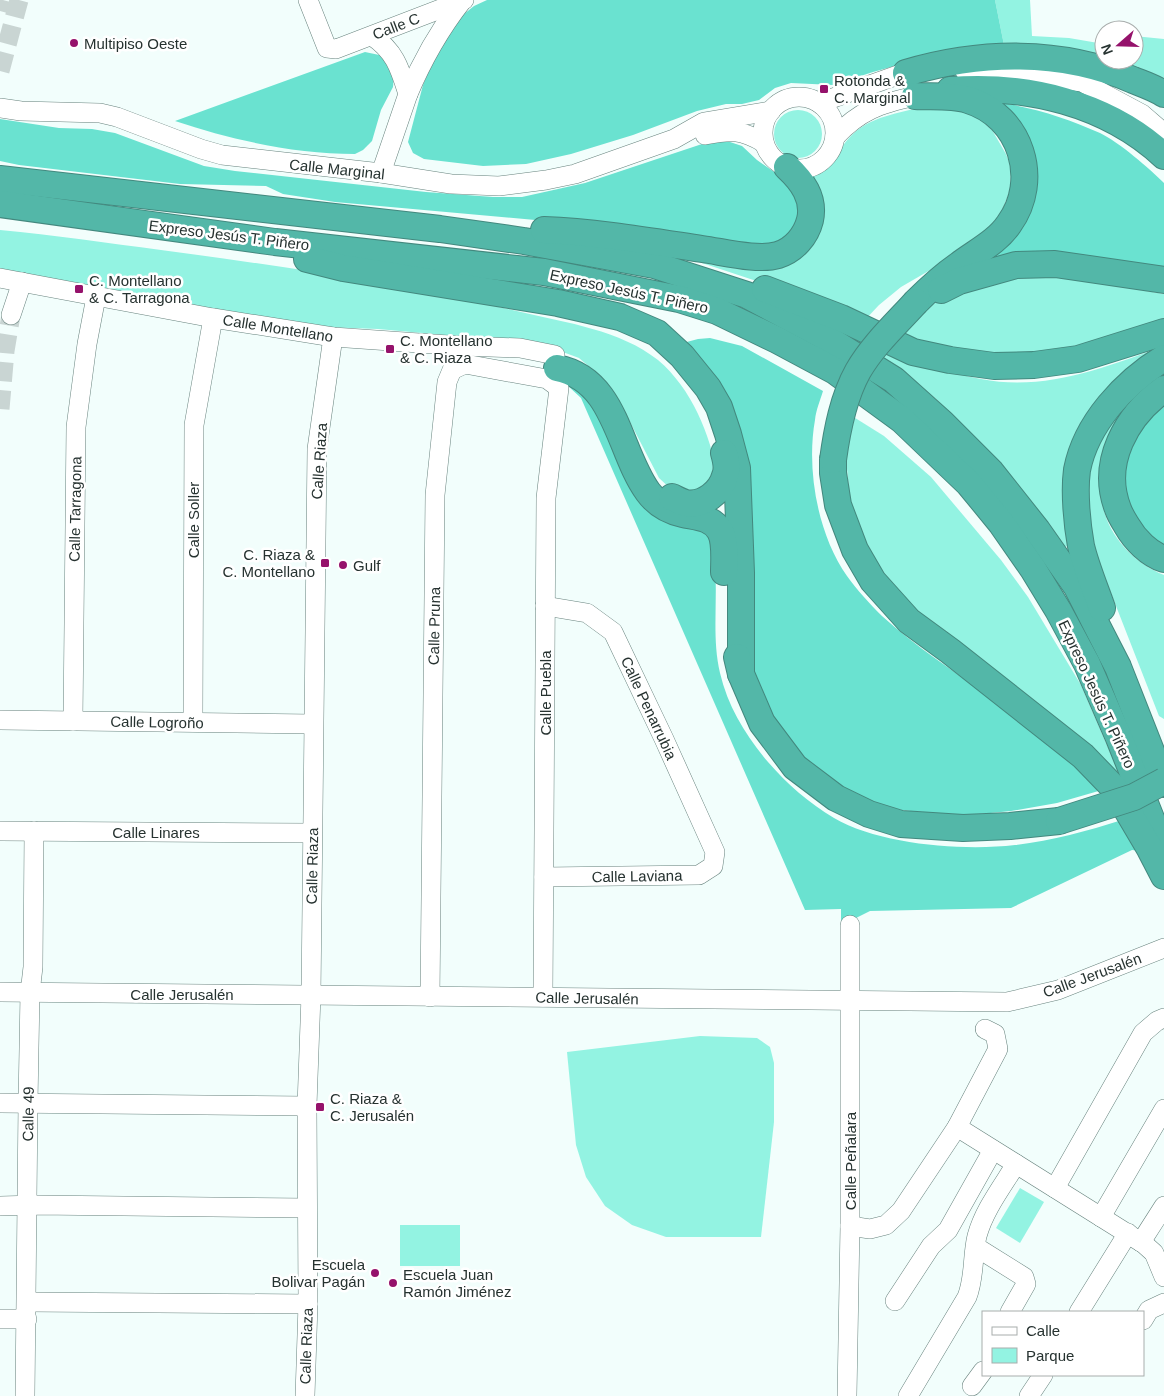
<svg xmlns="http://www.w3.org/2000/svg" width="1164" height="1396" font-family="Arial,sans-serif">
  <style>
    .green { fill: #93f3e2 }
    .forest { fill: #6ae2d0 }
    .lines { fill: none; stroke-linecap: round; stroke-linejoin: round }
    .minor-tunnel { stroke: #c9d5d3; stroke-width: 19; stroke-dasharray: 19 9; stroke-linecap: butt }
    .minor-casing { stroke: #68837e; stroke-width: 20 }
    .highway-casing { stroke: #43887e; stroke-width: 28 }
    .minor { stroke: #fff; stroke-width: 19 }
    .highway { stroke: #53b7a8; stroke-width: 26 }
    .highway-bridge-casing { stroke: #43887e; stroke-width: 28; stroke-linecap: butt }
    .highway-bridge { stroke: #53b7a8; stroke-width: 26 }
    .poi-dot { fill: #95126b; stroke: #fff; stroke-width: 2 }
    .labels { text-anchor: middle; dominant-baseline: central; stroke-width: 5; stroke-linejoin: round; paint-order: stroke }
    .street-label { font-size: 15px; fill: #263230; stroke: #fff }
    .poi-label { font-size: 15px; fill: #263230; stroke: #fff; text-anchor: start }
  </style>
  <rect width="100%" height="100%" fill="#f2fefc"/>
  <g class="green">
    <polygon points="995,0 1030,0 1032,36 1069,38 1104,44 1104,60 1134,60 1134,36 1164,39 1164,87 1005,50"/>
    <path d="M930,105L969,112L982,121L992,130L1006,154L1011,167L1010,190L1002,211L986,233L932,269L901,287L879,305L864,321L796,294L699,262L698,258L809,178C837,168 835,150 854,133C874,115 905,112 930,105Z"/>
    <circle cx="798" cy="134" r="24"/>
    <path d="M0,230C54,235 108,243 161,250C282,266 402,284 521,312C567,323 620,330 658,360C692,389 710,434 718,477L701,496L673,491L659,478L617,397L599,375L579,358L552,348L489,339L378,329L323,327L126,298L0,271Z"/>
    <polygon points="1055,275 1164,294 1164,323 1020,360 895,338 928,307 947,296 997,278"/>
    <path d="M1164,346L1101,402L1068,546L1064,547L993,456L935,398L880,358L886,348C918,360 948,373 981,379C1044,392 1106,367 1164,346Z"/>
    <path d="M1164,370V383L1102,494C1103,500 1103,507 1105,514C1113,541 1138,565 1164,575V719L1159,716L1091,542L1087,486L1091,460L1102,429L1161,372Z"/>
    <polygon points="852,416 884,436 931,477 1001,560 1028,597 1081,685 1123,782 920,616 875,568 850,501 847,469 847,448"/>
    <polygon points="700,1036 757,1038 770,1047 774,1063 774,1122 761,1237 666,1237 632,1225 605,1206 586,1177 576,1145 567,1052"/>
    <polygon points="1020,1188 1044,1202 1020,1243 996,1228"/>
    <rect x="400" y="1225" width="60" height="41"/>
  </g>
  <g class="forest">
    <polygon points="487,0 995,0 1005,50 938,54 873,72 833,85 791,83 775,88 759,100 742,104 726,104 697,111 633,135 571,154 526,164 483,166 424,159 413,153 408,142 423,85 439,46 458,19 474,6"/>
    <path d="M365,52L384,56L394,75L393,87L381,110L372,141L363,150L355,154C294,154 232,140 175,121Z"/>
    <path d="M990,101C1028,106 1065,117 1100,133C1119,142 1150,169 1164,183V270L991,262L986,251L1024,195Z"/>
    <polygon points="0,119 59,128 92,129 115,133 204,166 235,171 426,192 493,197 522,197 585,183 705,143 724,140 742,146 757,160 790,183 798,197 800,217 793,231 776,244 759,246 612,227 335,202 283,194 266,186 180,184 19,165 0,161"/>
    <path d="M710,338L742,346L823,391C820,401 816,410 815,420C806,470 818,535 847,576C857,590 870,604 882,616C916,647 954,671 991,698C1029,727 1066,758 1102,790L1057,803L1011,811L960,816L901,810L867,801L822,779L782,740L751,685L748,489L683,343L698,339Z"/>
    <path d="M567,385L589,394L632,478L702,526C705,529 710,533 711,538C713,543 713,551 714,556C719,595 711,635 720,673C728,707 746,736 768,762C787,784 809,803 834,818C880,845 964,851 1015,845C1052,841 1087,831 1122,820L1141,851L1132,850L1011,908L870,911L854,919L841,921V909L805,910L581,398Z"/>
    <polygon points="1164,400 1164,551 1148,539 1120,490 1127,444"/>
  </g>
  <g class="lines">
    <g class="minor-tunnel">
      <polyline points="0,11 3,0"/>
      <polyline points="0,71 19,0"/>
      <polyline points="0,409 5,351 11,315"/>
    </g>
    <g class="minor-casing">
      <g id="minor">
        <polyline points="308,0 327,48 336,49 464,0"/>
        <path d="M372,36C395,51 400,69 408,94L381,173"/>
        <polyline points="965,71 1004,71 1082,82 1142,114 1164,133"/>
        <path d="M408,94C422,61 440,29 462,1"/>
        <circle cx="799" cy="133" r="36"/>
        <polyline points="819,103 898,75 918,72"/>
        <polyline points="0,108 21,111 100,113 117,117 201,149 222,155 381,173 451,184 499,186 546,180 575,174 674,139 704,122 771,111"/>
        <path d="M705,135C730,130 741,129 764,143"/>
        <path d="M835,137C860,110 880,104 915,96"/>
        <polyline points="0,278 213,318 333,337 462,346 520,348 555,355"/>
        <polyline points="11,315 22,282"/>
        <polyline points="0,720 313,724"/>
        <polyline points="73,721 76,427 87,344 96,297"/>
        <polyline points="193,722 194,425 213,318"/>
        <polyline points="0,831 312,833"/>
        <polyline points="544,877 699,875 713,866 715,852 664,739 613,632 587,613 545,606"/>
        <polyline points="0,992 1007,1002 1058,990 1164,948"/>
        <polyline points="430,997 435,495 447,382 452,370 465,364 547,379 559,388 546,498 543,997"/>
        <polyline points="0,1103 307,1106"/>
        <polyline points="957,1127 1144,1244 1154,1253 1164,1277"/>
        <polyline points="1055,1188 1143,1033 1157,1021 1164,1018"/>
        <polyline points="0,1206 36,1205 307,1208"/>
        <polyline points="1101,1217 1164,1109"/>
        <polyline points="850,1226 870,1229 886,1225 901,1211 957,1127 998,1049 995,1034 985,1029"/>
        <polyline points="1141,1242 1164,1206"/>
        <polyline points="976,1247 1024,1277 1026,1284 1010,1312"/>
        <polyline points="895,1301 931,1246 948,1230 993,1150"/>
        <polyline points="27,1302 308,1304"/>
        <polyline points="1079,1312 1128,1233"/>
        <polyline points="0,1319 27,1319"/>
        <polyline points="1143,1320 1149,1310 1164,1303"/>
        <polyline points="972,1386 983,1371"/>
        <polyline points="25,1396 28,1103 30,993 33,967 34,831"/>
        <polyline points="305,1396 308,1304 307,1106 311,995 317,449 333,337"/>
        <polyline points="847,1396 850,1226 850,925"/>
        <path d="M908,1396L967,1297C975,1277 972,1256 977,1236C984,1210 1002,1187 1016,1164"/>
        <polyline points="1029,1396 1043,1375"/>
      </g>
    </g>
    <g class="highway-casing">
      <g id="highway">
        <path d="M906,73C980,51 1061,49 1133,80C1143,84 1155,88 1164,94"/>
        <path d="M950,90C1026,84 1107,103 1164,156"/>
        <path d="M915,96C932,97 952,95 968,100C1021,116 1041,180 1009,224C997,242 976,252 959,265C943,276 929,289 916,302"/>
        <polyline points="0,179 440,229 524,241 654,265 747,295 820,334 894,380 942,423 991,472 1037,530 1077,587 1118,667 1164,784"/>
        <polyline points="0,204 275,242 544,272 679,299 717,311 777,340 835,371 902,420 969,484 1001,523 1033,569 1058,610 1087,664 1119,738 1164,851"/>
        <path d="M544,230C597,232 649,241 702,249C724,252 758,261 778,255C794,250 806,236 810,220C815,198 802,181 787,167"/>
        <polyline points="307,259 343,268 558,303 620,317 657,333 682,356 708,388 719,407 728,434 737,468 741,573 741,674"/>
        <polyline points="765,289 841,318 913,352 950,360 994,366 1034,365 1078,359 1164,332"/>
        <polyline points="941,290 959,281 1016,265 1055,264 1164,280"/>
        <path d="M557,368C617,380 618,451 648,492C656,503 669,511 683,514C696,517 712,517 720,531C726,542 724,560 724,572"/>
        <path d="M1164,389C1126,416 1100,463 1118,509C1120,515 1124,521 1127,526C1135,540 1149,554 1164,559"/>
        <polyline points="833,460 833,473 838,505 855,550 873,581 909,621 950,651 1083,756 1114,788 1150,849 1164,876"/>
        <path d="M672,497C676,499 681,502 686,503C703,506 721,492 725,476C728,469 726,460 724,453"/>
        <path d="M1102,608C1095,588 1086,567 1081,546C1077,524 1074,492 1077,470C1086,423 1125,382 1164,358"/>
        <polyline points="737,657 741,674 762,723 795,767 836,798 869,814 901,824 963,828 1010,826 1059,821"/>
      </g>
    </g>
    <use href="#minor" class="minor"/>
    <use href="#highway" class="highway"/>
    <g class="highway-bridge-casing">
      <g id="highway-bridge">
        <path d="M833,460C837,430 843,398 858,371C873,345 896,324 916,302"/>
        <polyline points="1059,821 1134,797 1164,781"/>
      </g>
    </g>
    <use href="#highway-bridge" class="highway-bridge"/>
  </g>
  <g class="poi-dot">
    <circle cx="74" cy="43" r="5"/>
    <rect x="819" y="84" width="10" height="10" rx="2.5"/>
    <rect x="74" y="284" width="10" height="10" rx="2.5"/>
    <rect x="385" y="344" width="10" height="10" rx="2.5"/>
    <rect x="320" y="558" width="10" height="10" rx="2.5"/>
    <circle cx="343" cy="565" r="5"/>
    <rect x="315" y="1102" width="10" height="10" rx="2.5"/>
    <circle cx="375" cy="1273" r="5"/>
    <circle cx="393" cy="1283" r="5"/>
  </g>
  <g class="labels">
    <g class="street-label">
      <text transform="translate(396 26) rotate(-21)">Calle C</text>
      <text transform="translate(337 169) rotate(6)">Calle Marginal</text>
      <text transform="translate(229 235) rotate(7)">Expreso Jesús T. Piñero</text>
      <text transform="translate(629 291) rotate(12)">Expreso Jesús T. Piñero</text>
      <text transform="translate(278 328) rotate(9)">Calle Montellano</text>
      <text transform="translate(319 461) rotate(-86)">Calle Riaza</text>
      <text transform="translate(75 509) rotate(-89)">Calle Tarragona</text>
      <text transform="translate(193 520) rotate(-90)">Calle Soller</text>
      <text transform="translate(434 626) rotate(-89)">Calle Pruna</text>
      <text transform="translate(545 693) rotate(-90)">Calle Puebla</text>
      <text transform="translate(1097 694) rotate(65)">Expreso Jesús T. Piñero</text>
      <text transform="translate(649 708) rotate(65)">Calle Penarrubia</text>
      <text transform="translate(157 722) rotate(1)">Calle Logroño</text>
      <text x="156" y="832">Calle Linares</text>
      <text transform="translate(312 866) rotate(-89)">Calle Riaza</text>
      <text transform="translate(637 876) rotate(-1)">Calle Laviana</text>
      <text transform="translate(1092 975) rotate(-20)">Calle Jerusalén</text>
      <text x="182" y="994">Calle Jerusalén</text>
      <text transform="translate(587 998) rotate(1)">Calle Jerusalén</text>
      <text transform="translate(28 1114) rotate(-89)">Calle 49</text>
      <text transform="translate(850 1161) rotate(-90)">Calle Peñalara</text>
      <text transform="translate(306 1346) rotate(-88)">Calle Riaza</text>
    </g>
    <g class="poi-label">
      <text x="84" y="43">Multipiso Oeste</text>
      <text x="834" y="80">Rotonda &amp;<tspan x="834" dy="17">C. Marginal</tspan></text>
      <text x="89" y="280">C. Montellano<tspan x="89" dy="17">&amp; C. Tarragona</tspan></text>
      <text x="400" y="340">C. Montellano<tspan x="400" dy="17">&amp; C. Riaza</tspan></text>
      <text x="315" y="554" text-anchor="end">C. Riaza &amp;<tspan x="315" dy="17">C. Montellano</tspan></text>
      <text x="353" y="565">Gulf</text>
      <text x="330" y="1098">C. Riaza &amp;<tspan x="330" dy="17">C. Jerusalén</tspan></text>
      <text x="365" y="1264" text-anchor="end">Escuela<tspan x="365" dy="17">Bolivar Pagán</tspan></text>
      <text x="403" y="1274">Escuela Juan<tspan x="403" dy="17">Ramón Jiménez</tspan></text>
    </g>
  </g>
  <rect x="982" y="1311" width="162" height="65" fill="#ffffff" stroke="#a8adac"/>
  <rect x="992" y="1327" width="25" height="8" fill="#ffffff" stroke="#a8adac"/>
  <text x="1026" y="1336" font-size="15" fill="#263230">Calle</text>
  <rect x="992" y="1348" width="25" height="15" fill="#93f3e2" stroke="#a8adac"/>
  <text x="1026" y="1361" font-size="15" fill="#263230">Parque</text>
  <g transform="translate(1119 45) rotate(250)"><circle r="24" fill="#ffffff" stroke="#a8adac"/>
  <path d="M0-4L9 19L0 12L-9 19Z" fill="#95126b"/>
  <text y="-8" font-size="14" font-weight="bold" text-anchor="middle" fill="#263230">N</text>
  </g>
</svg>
